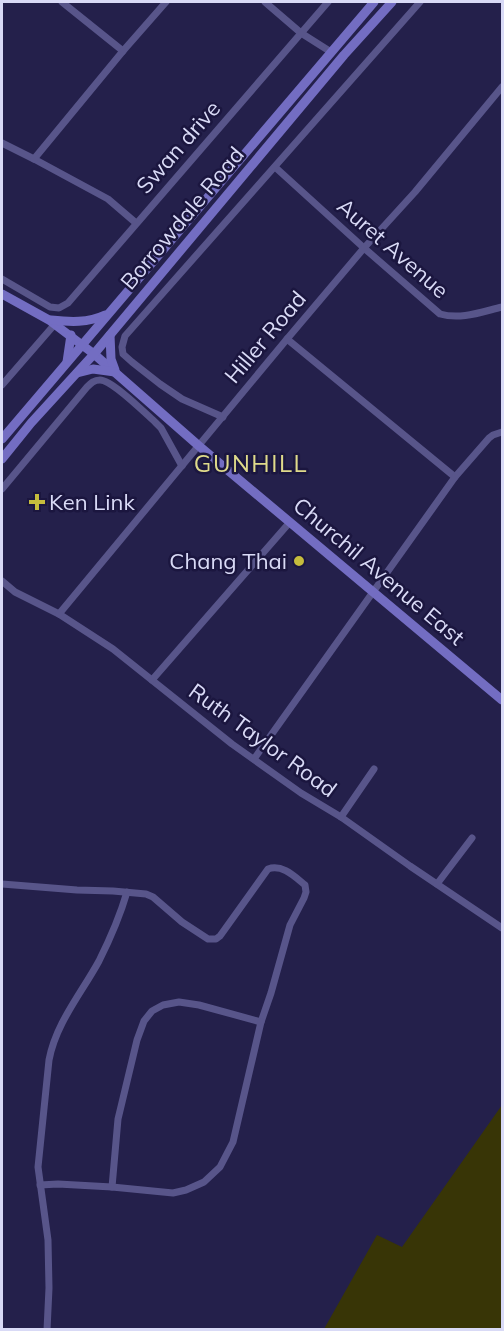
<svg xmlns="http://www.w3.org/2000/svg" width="504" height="1331" font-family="Mulish,sans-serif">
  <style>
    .green { fill: #383506 }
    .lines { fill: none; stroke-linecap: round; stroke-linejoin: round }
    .street { stroke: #58558a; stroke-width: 7 }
    .secondary { stroke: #736dc2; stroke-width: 9 }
    .poi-dot { fill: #c5bc3d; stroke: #1b163f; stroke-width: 2 }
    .labels { text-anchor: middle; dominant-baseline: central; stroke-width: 5; stroke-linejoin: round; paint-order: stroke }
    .street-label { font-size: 22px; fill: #d9daf6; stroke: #1b163f }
    .poi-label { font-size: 22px; fill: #d9daf6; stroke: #1b163f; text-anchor: start }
    .neighbourhood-label { font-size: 24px; letter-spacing: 1.5px; fill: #dfda8b; stroke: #1b163f }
  </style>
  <rect width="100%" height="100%" fill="#24204b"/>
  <polygon class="green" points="502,1105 502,1329 324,1329 377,1235 402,1247"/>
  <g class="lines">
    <g class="street">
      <polyline points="62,2 123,51"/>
      <polyline points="265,2 301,33 331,52"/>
      <polyline points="2,143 34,159 108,199 136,223"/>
      <polyline points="34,159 123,51 166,2"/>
      <path d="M275,167L364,248L440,314C461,320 481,312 502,307"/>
      <polyline points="2,279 50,307 59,308 68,303 328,2"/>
      <polyline points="287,339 455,477"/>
      <polyline points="2,385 55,324"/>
      <polyline points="223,417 182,399 160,384 132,362 123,354 122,347 125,336 420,2"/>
      <path d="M2,489L87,387C91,383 94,380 100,380C112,380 145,413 155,422L161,428L182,466"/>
      <polyline points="2,581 15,592 59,614 113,649 232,744 301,793 341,817 410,866 502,928"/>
      <polyline points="59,614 287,339 364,248 415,192 502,87"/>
      <polyline points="152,680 290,522"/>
      <polyline points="254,759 455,477 489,438 493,435 502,432"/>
      <polyline points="341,817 374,769"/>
      <path d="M2,884L77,890L113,891L146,894L153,897L182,922L208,939H216L220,936L268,869C282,864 294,876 305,885L306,892L304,898L290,925L271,993L261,1022L199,1005L179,1002L163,1005L152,1011L144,1021L137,1040L118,1119L112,1187"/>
      <polyline points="437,884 472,838"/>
      <polyline points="40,1185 58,1184 112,1187 173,1193 186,1190 204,1182 220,1167 233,1142 261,1022"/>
      <path d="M47,1330L49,1288L48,1240L38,1167L49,1060C56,1023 81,994 99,961C110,939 120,916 127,892"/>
    </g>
    <g class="secondary">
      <polyline points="2,294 49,320 94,354 199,446 502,700"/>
      <path d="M51,320C70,322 88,323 105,315"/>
      <polyline points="110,335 111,359 115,370"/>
      <polyline points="67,362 71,335"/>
      <polyline points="77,373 93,369 115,372"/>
      <polyline points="2,439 374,2"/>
      <polyline points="2,459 31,423 94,354 344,55 392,2"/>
    </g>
  </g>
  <g class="poi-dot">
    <path d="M34 493h6v6h6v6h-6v6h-6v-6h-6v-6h6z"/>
    <circle cx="299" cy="561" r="6"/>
  </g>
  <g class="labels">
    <g class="street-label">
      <text transform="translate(178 147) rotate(-49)">Swan drive</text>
      <text transform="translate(182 218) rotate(-50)">Borrowdale Road</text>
      <text transform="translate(393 248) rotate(41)">Auret Avenue</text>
      <text transform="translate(265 337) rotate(-50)">Hiller Road</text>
      <text transform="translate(379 571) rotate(40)">Churchil Avenue East</text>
      <text transform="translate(263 740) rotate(36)">Ruth Taylor Road</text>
    </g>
    <g class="poi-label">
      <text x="49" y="502">Ken Link</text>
      <text x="287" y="561" text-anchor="end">Chang Thai</text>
    </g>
    <g class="neighbourhood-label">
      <text x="251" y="463">GUNHILL</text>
    </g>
  </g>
  <rect width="504" height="1331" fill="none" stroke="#d9daf6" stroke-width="6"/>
</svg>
